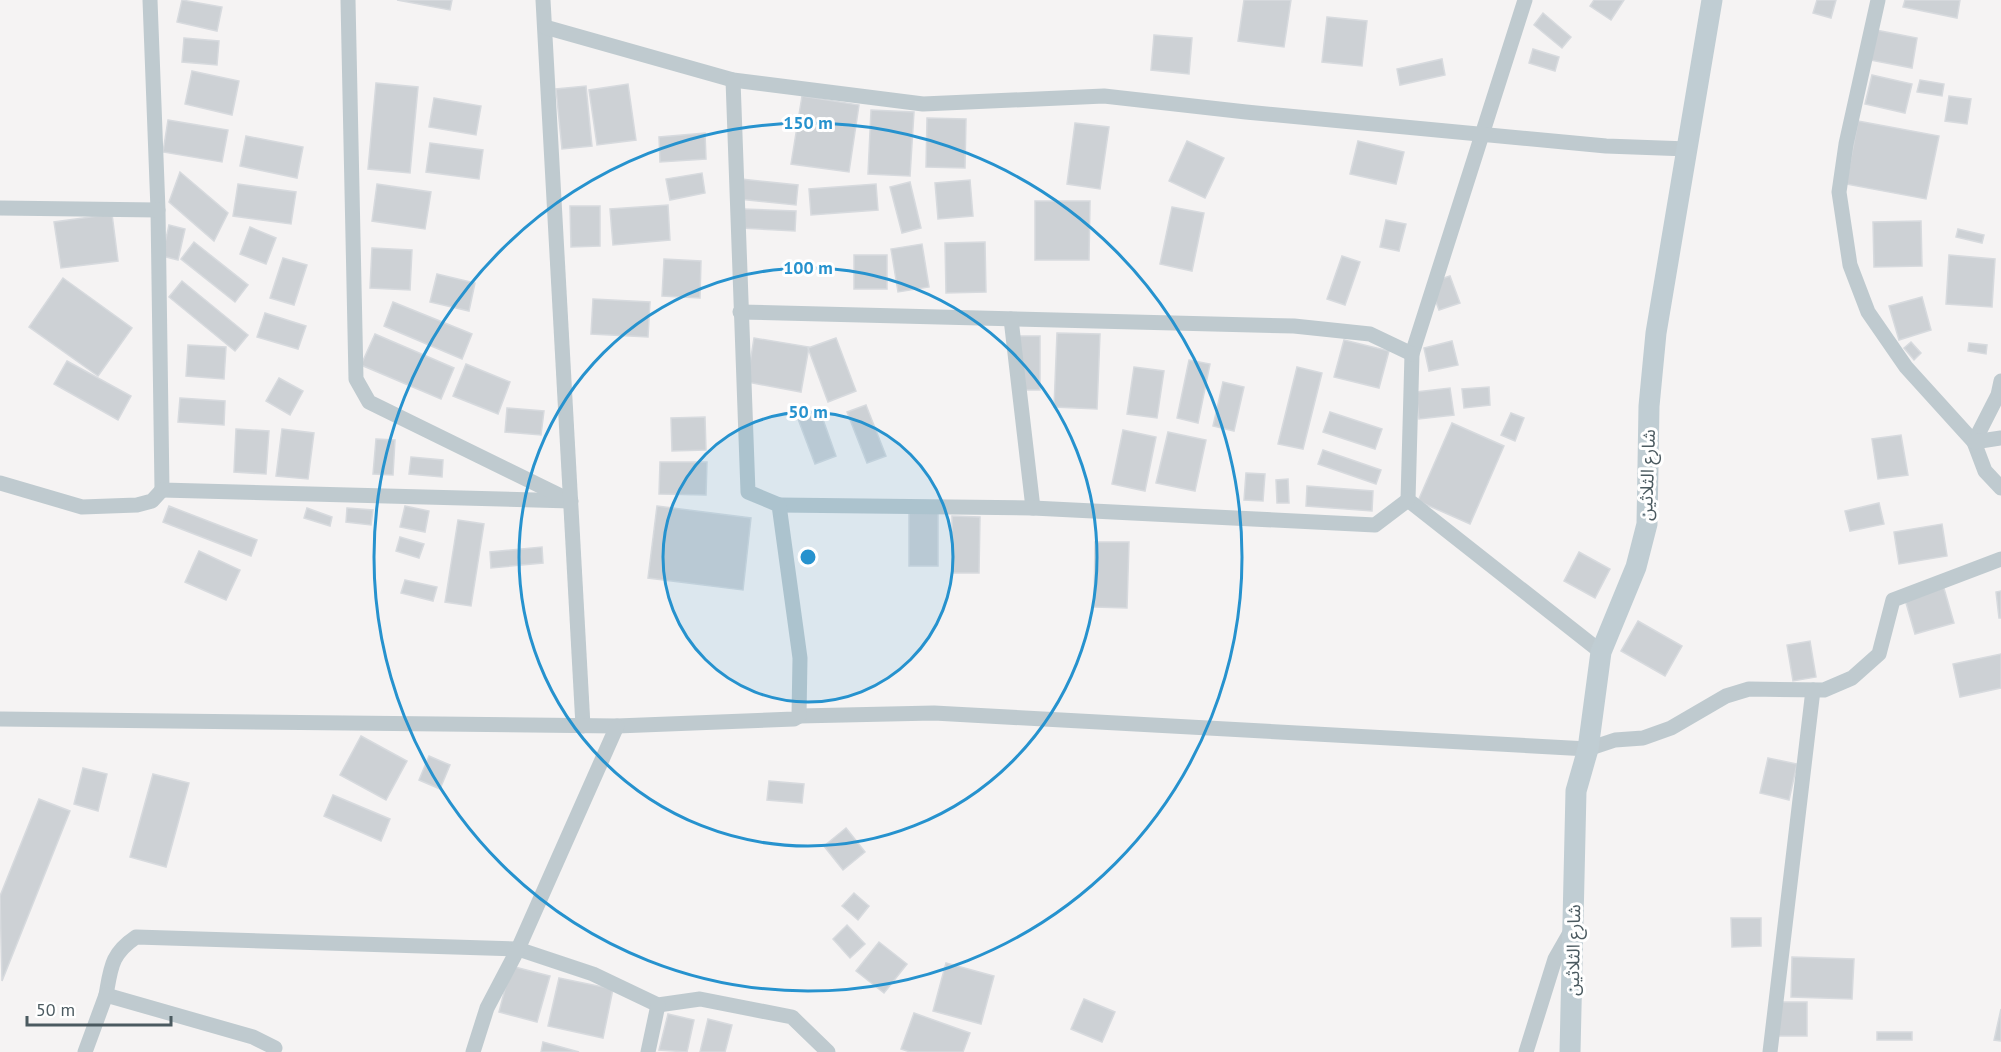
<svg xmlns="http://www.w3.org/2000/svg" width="2001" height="1052" font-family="'PT Sans','Noto Sans Arabic',sans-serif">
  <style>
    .building { fill: #cdd1d5; stroke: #d7dade; stroke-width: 1.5 }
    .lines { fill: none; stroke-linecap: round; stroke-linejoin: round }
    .street { stroke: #bfcacf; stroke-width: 15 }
    .secondary { stroke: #c0cdd3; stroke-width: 21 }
    .ring { fill: none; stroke: #2692ce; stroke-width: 3 }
    .labels { text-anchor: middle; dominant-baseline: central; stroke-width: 6; stroke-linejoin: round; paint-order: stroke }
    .street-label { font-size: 18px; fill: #4b5a60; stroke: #fff }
    .centre { fill: #2692ce; stroke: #fff; stroke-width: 3 }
    .ring-label { font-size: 18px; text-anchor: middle; font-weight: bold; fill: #2692ce; stroke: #fff; stroke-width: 6; stroke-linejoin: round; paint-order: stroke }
  </style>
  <rect width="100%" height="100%" fill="#f5f3f3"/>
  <g class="building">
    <polygon points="182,0 222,7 217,31 177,22"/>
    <polygon points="397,0 452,0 450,10"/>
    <polygon points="1244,0 1291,0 1284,47 1238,41"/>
    <polygon points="1594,0 1624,0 1611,20 1590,6"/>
    <polygon points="1817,0 1836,0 1831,18 1813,13"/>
    <polygon points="1905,0 1960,0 1957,18 1903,7"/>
    <polygon points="1543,13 1571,37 1562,48 1534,25"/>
    <polygon points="1327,17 1367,21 1362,66 1322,62"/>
    <polygon points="1876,30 1917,38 1912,68 1870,60"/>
    <polygon points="1154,35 1192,38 1189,74 1151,70"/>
    <polygon points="184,38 219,41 217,65 182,62"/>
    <polygon points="1533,49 1559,57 1555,71 1529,63"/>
    <polygon points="1442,59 1445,75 1400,85 1397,69"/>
    <polygon points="192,71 239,81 232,115 185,104"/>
    <polygon points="1872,75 1912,84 1905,113 1865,104"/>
    <polygon points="1920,80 1944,84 1942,96 1917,92"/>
    <polygon points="376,83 418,87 410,173 368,169"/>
    <polygon points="628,84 636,140 597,145 589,90"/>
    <polygon points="586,86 592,146 562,149 556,89"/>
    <polygon points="802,96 859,105 849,172 791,164"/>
    <polygon points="1949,96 1971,99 1967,124 1945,121"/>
    <polygon points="434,98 481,106 476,135 429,127"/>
    <polygon points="871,110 914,112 910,176 868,174"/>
    <polygon points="927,118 966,119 965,168 926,167"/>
    <polygon points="168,120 228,130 222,162 163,152"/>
    <polygon points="1858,121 1939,136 1926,199 1846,184"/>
    <polygon points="1075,123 1109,127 1100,189 1067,184"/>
    <polygon points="705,133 706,159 660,162 659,137"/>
    <polygon points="246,136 303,147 297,178 240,166"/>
    <polygon points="1187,141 1224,158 1205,198 1169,181"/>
    <polygon points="1358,141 1404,152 1396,184 1350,174"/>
    <polygon points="430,143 483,150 479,179 426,172"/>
    <polygon points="180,172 228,213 214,241 169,202"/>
    <polygon points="702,173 705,193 670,200 666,179"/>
    <polygon points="741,179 798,185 796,205 739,199"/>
    <polygon points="970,180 973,216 938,219 935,183"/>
    <polygon points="910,182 921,228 902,233 890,187"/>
    <polygon points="238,184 296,192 291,224 233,216"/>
    <polygon points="377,184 431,192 425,229 372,221"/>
    <polygon points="876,184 878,210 811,215 809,189"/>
    <polygon points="1035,201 1090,201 1089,260 1035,260"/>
    <polygon points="668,205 670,240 613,245 610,209"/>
    <polygon points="570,206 600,206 600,246 571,247"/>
    <polygon points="1172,207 1204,213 1192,271 1160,264"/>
    <polygon points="742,209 796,211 795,231 741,228"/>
    <polygon points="112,214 118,261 61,268 54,222"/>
    <polygon points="1386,220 1406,224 1399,251 1380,247"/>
    <polygon points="1921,221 1922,266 1874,267 1873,222"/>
    <polygon points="169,225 185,229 178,260 162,256"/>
    <polygon points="250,227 276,238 266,264 240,254"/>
    <polygon points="1958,229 1984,235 1982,243 1956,237"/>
    <polygon points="194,242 248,285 235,302 181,259"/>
    <polygon points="985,242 986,292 946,293 945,243"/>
    <polygon points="922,244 929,287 898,292 891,249"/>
    <polygon points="372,248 412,250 410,290 370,288"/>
    <rect x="854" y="255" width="33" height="34"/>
    <polygon points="1949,255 1995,259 1992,307 1946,304"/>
    <polygon points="1342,256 1360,262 1345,305 1327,299"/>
    <polygon points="283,258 307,265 294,305 270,298"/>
    <polygon points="664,259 701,261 700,298 662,296"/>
    <polygon points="437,274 475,283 469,311 430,302"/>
    <polygon points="1450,276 1460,303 1439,310 1429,283"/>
    <polygon points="63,278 132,328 98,376 29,327"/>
    <polygon points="182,281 248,335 235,351 169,297"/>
    <polygon points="1922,297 1931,330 1899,340 1889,306"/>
    <polygon points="593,299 650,302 648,337 591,334"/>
    <polygon points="393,302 472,334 462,359 384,326"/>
    <polygon points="265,313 306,326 298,349 257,337"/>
    <polygon points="1057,333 1100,334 1097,409 1054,407"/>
    <polygon points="375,334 454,368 441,399 361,365"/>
    <polygon points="1019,336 1040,336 1040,390 1018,390"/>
    <polygon points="754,338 809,347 801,392 747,382"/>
    <polygon points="836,338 856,391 828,402 808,348"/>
    <polygon points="1344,340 1389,351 1379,388 1334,377"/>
    <polygon points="1452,341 1458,365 1429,371 1424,348"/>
    <polygon points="1911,342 1921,353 1914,360 1904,348"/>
    <polygon points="1969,343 1987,345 1986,354 1968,351"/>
    <polygon points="188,345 226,347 224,379 186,376"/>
    <polygon points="1189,360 1210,364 1198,423 1177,418"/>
    <polygon points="67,361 131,396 118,420 54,384"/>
    <polygon points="466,364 510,382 498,414 453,396"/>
    <polygon points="1134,367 1164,371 1157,418 1127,414"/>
    <polygon points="1297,367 1322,373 1303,449 1278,444"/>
    <polygon points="279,378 303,391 290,415 266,401"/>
    <polygon points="1223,382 1244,387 1234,431 1213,426"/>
    <polygon points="1489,387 1490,405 1464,408 1462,389"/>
    <polygon points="1450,388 1454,415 1419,419 1416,392"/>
    <polygon points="180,398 225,401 224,425 178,422"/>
    <polygon points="866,405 886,456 867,463 847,412"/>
    <polygon points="507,408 544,411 541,435 505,432"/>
    <polygon points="820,411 836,456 815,464 798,419"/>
    <polygon points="1330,412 1382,429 1375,449 1323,432"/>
    <polygon points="1511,413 1524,418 1515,441 1501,435"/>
    <polygon points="705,417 706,450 672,451 671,418"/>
    <polygon points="1452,423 1504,446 1470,524 1418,501"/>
    <polygon points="236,429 269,431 266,474 234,472"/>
    <polygon points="282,429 314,433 308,479 276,476"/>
    <polygon points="1123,430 1156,437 1145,491 1112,484"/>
    <polygon points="1168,432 1206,440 1195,491 1156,483"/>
    <polygon points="1901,435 1908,475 1878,479 1872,439"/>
    <polygon points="376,439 395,440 393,475 373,474"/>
    <polygon points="1323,450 1381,470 1376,484 1318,464"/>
    <polygon points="411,457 443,460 442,477 409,474"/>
    <polygon points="660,462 707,462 706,495 659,494"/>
    <polygon points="1246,473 1265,474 1263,501 1244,500"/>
    <polygon points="1288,479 1289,503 1277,503 1276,480"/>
    <polygon points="1307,486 1373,491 1372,511 1306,506"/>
    <polygon points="1879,503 1884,524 1850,531 1845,511"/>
    <polygon points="169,506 257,540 251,556 163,522"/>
    <polygon points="405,506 429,511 425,532 400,527"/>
    <polygon points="657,506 751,518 743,590 648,578"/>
    <polygon points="307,508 332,517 330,526 304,518"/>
    <polygon points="347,508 373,510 371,525 346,522"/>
    <rect x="909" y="511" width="29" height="55"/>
    <polygon points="952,516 980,517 979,573 952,573"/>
    <polygon points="458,520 484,524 471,606 445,602"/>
    <polygon points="1942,524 1947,556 1899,564 1894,532"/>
    <polygon points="400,537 424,544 419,558 396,551"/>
    <polygon points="1095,542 1129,542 1127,608 1094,607"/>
    <polygon points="542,547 543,563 491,568 490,552"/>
    <polygon points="199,551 240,570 226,600 185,582"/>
    <polygon points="1579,552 1610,569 1595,598 1564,581"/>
    <polygon points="405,580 437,587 433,601 401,593"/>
    <polygon points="1943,585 1954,623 1915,634 1904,596"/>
    <polygon points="2001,591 2001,618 1999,618 1996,592"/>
    <polygon points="1638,621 1682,646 1665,676 1621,651"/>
    <polygon points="1810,641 1816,677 1793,681 1787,645"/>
    <polygon points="2001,654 2001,688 1960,697 1953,664"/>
    <polygon points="361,736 407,761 386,800 340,775"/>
    <polygon points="429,756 450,765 440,789 419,780"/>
    <polygon points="1768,758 1797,764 1789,800 1760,793"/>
    <polygon points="83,768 107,774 98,811 74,804"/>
    <polygon points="153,774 189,783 166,867 130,857"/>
    <polygon points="769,781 804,784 802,803 767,800"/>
    <polygon points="333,795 390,819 381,841 324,816"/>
    <polygon points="39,799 70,811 2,981 0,896"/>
    <polygon points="846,828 865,852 843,870 824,846"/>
    <polygon points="854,893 869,906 858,920 842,906"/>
    <polygon points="1731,918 1761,918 1761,946 1732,947"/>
    <polygon points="847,925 865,944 850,958 833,939"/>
    <polygon points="879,942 907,964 884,993 856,971"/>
    <polygon points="1792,957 1854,959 1852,999 1791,997"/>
    <polygon points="946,963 994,976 981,1024 933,1011"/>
    <polygon points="511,966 550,976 537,1022 499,1012"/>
    <polygon points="559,978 613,989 603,1038 548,1026"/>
    <polygon points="1084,999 1115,1012 1102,1042 1071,1029"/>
    <polygon points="1775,1002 1807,1002 1807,1036 1776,1036"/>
    <polygon points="2001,1009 2001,1041 1994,1040"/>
    <polygon points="914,1013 970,1033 963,1052 910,1052 901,1049"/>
    <polygon points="668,1014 694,1020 687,1052 659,1050"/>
    <polygon points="708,1019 732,1025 725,1052 700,1052"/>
    <rect x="1877" y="1032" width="35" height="8"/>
    <polygon points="543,1042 579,1052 541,1052"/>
  </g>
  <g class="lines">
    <g class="street">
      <polyline points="150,0 158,210 162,490 571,501"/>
      <polyline points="348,0 356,379 369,402 565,498"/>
      <polyline points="543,0 583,726"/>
      <polyline points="1525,0 1412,354 1408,500 1601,652"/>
      <polyline points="1878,0 1846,144 1839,192 1850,265 1868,312 1906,367 1974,442 1985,471 2001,488"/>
      <polyline points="545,27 733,80 923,104 1104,96 1246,112 1606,146 1688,149"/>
      <polyline points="0,208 158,210"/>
      <polyline points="740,312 1294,326 1370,334 1412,354"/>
      <polyline points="1011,319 1033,508"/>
      <polyline points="1974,442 1998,395 2001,381"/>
      <polyline points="1974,442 2001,438"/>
      <polyline points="0,483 82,507 137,505 152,501 162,490"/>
      <polyline points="779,505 1033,508 1375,525 1408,500"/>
      <polyline points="799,716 934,713 1588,749 1615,740 1643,738 1671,728 1726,696 1749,689 1824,690 1852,678 1879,654 1893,600 2001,559"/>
      <polyline points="0,719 617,726 794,719 799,716 800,658 779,505 748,492 733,80"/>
      <path d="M106,995C111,967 111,954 136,937L518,949L593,974L658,1005L700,999L792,1017L828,1052"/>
      <polyline points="85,1052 106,995 253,1037 275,1048"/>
      <polyline points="473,1052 487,1008 518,949 617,726"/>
      <polyline points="648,1052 658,1005"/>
      <polyline points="1526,1052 1555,959 1571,931"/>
      <polyline points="1770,1052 1813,690"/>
    </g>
    <polyline class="secondary" points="1570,1052 1576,791 1588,749 1601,652 1636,567 1647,524 1649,406 1656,333 1712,0"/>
  </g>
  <circle cx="808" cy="557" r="145" fill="#2692ce" fill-opacity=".12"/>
  <g class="ring">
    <circle cx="808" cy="557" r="145"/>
    <circle cx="808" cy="557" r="289"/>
    <circle cx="808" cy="557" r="434"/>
  </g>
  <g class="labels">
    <g class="street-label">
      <text transform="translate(1647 475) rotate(-88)">شارع الثلاثين</text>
      <text transform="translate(1573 950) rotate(-89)">شارع الثلاثين</text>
    </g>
  </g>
  <circle cx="808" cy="557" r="9" class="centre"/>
  <g class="ring-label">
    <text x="808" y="129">150 m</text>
    <text x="808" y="274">100 m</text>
    <text x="808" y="418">50 m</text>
  </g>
  <path d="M27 1016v9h144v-9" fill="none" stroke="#4b5a60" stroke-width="3"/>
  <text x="36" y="1016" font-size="18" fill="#4b5a60" stroke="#ffffff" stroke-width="4.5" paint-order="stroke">50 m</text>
</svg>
